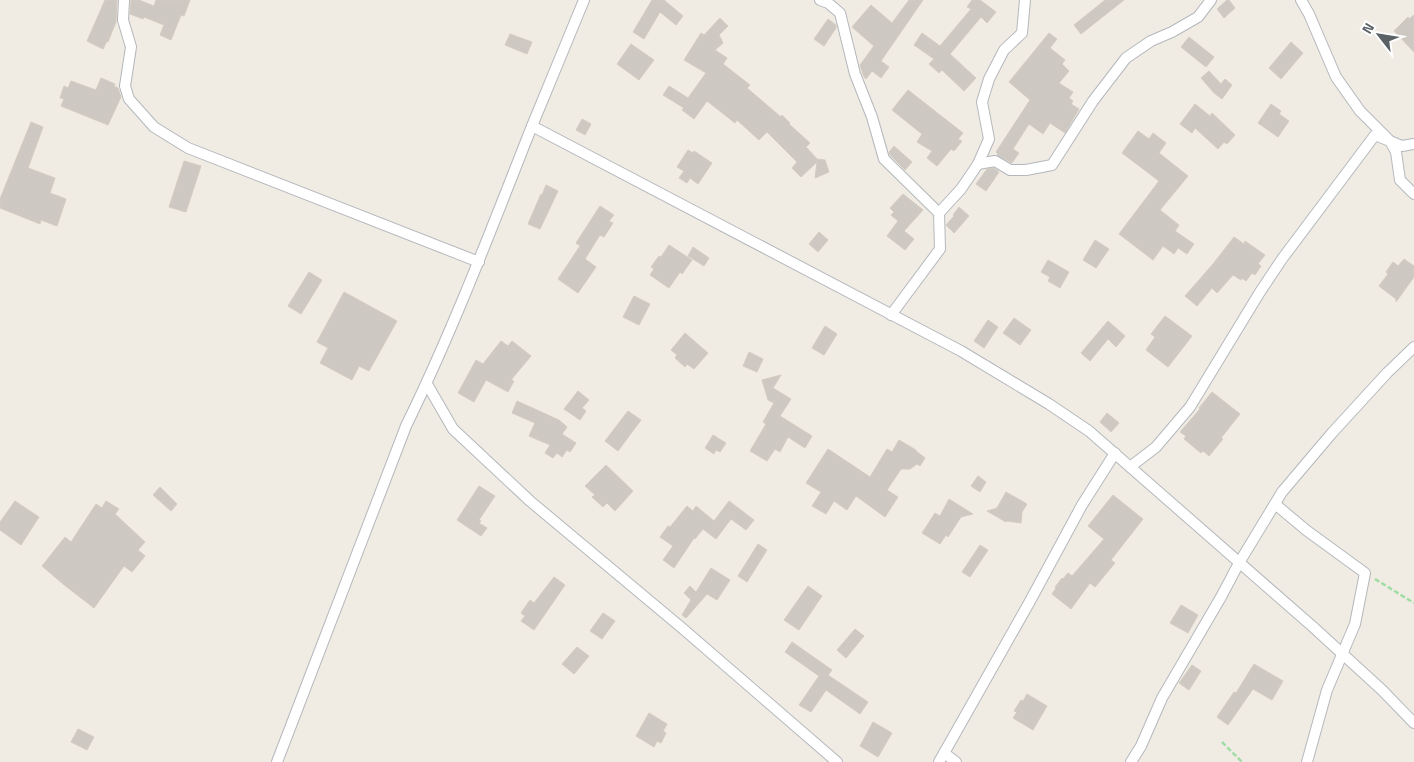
<svg xmlns="http://www.w3.org/2000/svg" width="1414" height="762" font-family="'Titillium Web',sans-serif">
  <style>
    .building { fill: #cdc8c2; stroke: #d5ccc1 }
    .lines { fill: none; stroke-linecap: round; stroke-linejoin: round }
    .minor-casing { stroke: #b4b8bc; stroke-width: 12 }
    .path { stroke: #9fdda5; stroke-width: 2.5; stroke-dasharray: 5 2.5; stroke-linecap: butt }
    .minor { stroke: #fff; stroke-width: 10 }
  </style>
  <rect width="100%" height="100%" fill="#f0ebe3"/>
  <g class="building">
    <polygon points="105,0 117,0 116,22 108,42 107,41 103,49 87,41"/>
    <polygon points="131,0 139,0 154,6 156,0 190,0 184,16 181,15 171,40 160,35 164,25 144,17 143,19 130,14"/>
    <polygon points="652,0 664,0 683,16 676,25 660,12 644,39 633,32"/>
    <polygon points="909,0 923,0 881,61 889,67 881,78 872,71 866,79 864,77 860,65 874,46 852,27 871,5 892,23"/>
    <polygon points="972,0 980,0 996,12 987,23 981,17 950,54 976,78 964,91 942,70 939,73 929,64 934,59 914,45 922,33 940,46 971,9 967,7"/>
    <polygon points="1105,0 1124,0 1081,34 1074,25"/>
    <polygon points="1227,0 1229,0 1235,8 1224,18 1217,9"/>
    <polygon points="1414,15 1414,52 1394,31 1408,17 1409,19"/>
    <polygon points="720,18 728,26 719,35 723,43 715,50 727,58 723,64 750,85 747,88 781,117 782,115 790,123 789,124 810,143 806,147 817,159 825,160 829,172 815,178 817,162 801,177 792,168 797,162 767,132 759,140 737,120 735,123 707,101 694,119 682,110 684,108 663,95 669,86 688,98 706,73 684,60 701,33 704,35"/>
    <polygon points="828,19 836,25 836,28 824,46 814,39"/>
    <polygon points="1049,33 1057,39 1050,48 1065,60 1062,64 1069,71 1059,83 1073,92 1069,98 1073,101 1071,104 1079,109 1065,133 1050,123 1043,134 1029,124 1013,149 1019,153 1012,163 997,155 998,154 996,152 1030,100 1009,82"/>
    <polygon points="510,34 532,42 527,54 505,45"/>
    <polygon points="1189,37 1214,57 1206,67 1181,47"/>
    <polygon points="1291,42 1303,53 1281,79 1269,68"/>
    <polygon points="631,44 654,60 639,80 617,64"/>
    <polygon points="1209,71 1221,84 1225,79 1232,85 1222,99 1214,93 1201,78"/>
    <polygon points="101,78 115,84 114,86 118,88 121,97 108,125 61,106 64,99 60,98 64,86 68,88 71,81 96,90"/>
    <polygon points="908,90 963,133 958,139 962,141 954,151 951,149 937,166 927,158 932,151 917,142 922,134 892,110"/>
    <polygon points="1195,104 1210,116 1212,113 1235,135 1227,144 1224,142 1218,149 1195,128 1192,133 1180,124"/>
    <polygon points="1271,104 1281,111 1279,114 1289,121 1278,137 1258,123"/>
    <polygon points="582,119 591,124 585,135 576,130"/>
    <polygon points="31,122 43,127 28,168 55,178 50,193 66,199 57,226 41,220 40,224 0,208 0,199"/>
    <polygon points="1138,131 1149,139 1153,133 1166,143 1159,153 1188,176 1160,210 1179,225 1175,231 1194,244 1187,254 1178,248 1174,254 1163,246 1153,260 1119,234 1159,181 1122,153"/>
    <polygon points="894,146 912,162 905,170 890,155 889,152"/>
    <polygon points="688,150 693,153 694,151 712,163 698,184 690,178 687,183 679,178 684,171 677,167"/>
    <polygon points="184,161 201,166 186,212 169,207"/>
    <polygon points="994,168 999,172 986,191 976,184 987,169"/>
    <polygon points="546,185 558,191 540,229 528,224 541,194 542,195"/>
    <polygon points="903,194 923,210 904,231 914,239 905,250 887,236 898,221 891,215 894,212 890,208"/>
    <polygon points="600,206 614,215 609,221 613,223 604,237 600,235 585,259 596,267 578,293 558,279 580,246 576,243"/>
    <polygon points="959,207 969,216 954,233 946,225 954,216 953,215"/>
    <polygon points="819,232 828,240 818,252 809,244"/>
    <polygon points="1234,237 1244,244 1245,241 1265,255 1258,264 1261,266 1255,275 1252,273 1246,281 1242,278 1241,280 1233,275 1217,293 1212,288 1197,306 1185,296 1213,264"/>
    <polygon points="1095,240 1109,249 1096,268 1083,260"/>
    <polygon points="669,245 692,260 682,274 680,272 669,288 650,275 654,269 651,267 659,256 661,257"/>
    <polygon points="693,247 709,258 704,266 688,256"/>
    <polygon points="1404,259 1414,266 1414,277 1396,302 1396,299 1379,286 1388,274 1386,272 1393,262 1398,266"/>
    <polygon points="1048,260 1069,272 1060,288 1048,281 1050,277 1041,272"/>
    <polygon points="309,272 322,280 301,314 288,306"/>
    <polygon points="344,292 397,321 369,371 359,366 352,380 320,363 328,348 317,342"/>
    <polygon points="634,296 650,304 639,325 623,317"/>
    <polygon points="1165,316 1192,336 1168,367 1146,350 1155,337 1151,334"/>
    <polygon points="1014,318 1031,330 1020,345 1003,333"/>
    <polygon points="988,320 998,327 984,348 974,341"/>
    <polygon points="1108,321 1125,336 1116,347 1108,339 1090,361 1081,353"/>
    <polygon points="825,326 837,334 824,355 812,348"/>
    <polygon points="685,333 708,353 694,369 687,364 685,367 675,358 677,355 671,350"/>
    <polygon points="501,341 508,346 512,341 531,356 511,380 514,381 508,392 486,380 474,402 458,393 476,360 483,364"/>
    <polygon points="749,352 763,359 757,372 743,366"/>
    <polygon points="781,375 773,388 791,399 780,416 812,436 805,448 788,437 780,452 775,449 767,461 750,451 766,424 763,422 774,403 768,400 762,380"/>
    <polygon points="578,391 589,400 582,408 586,411 580,420 564,409"/>
    <polygon points="1212,392 1240,414 1221,438 1223,439 1209,456 1203,451 1201,453 1184,439 1186,436 1180,432 1200,409 1199,408"/>
    <polygon points="517,401 559,420 567,427 562,434 576,443 570,452 567,450 562,457 557,453 553,458 545,453 550,445 529,436 535,423 512,413"/>
    <polygon points="628,411 641,420 618,451 605,441"/>
    <polygon points="1107,413 1119,423 1111,432 1100,422"/>
    <polygon points="713,435 726,443 720,452 716,450 714,454 705,448"/>
    <polygon points="899,440 916,450 916,451 925,458 920,466 917,464 910,469 901,469 887,490 898,497 885,517 856,496 847,510 834,501 826,514 812,506 821,492 806,483 828,449 870,477 887,449 892,452"/>
    <polygon points="606,465 633,491 615,511 607,503 603,507 592,497 595,495 585,486"/>
    <polygon points="978,476 986,482 980,492 971,486"/>
    <polygon points="479,486 495,496 479,520 481,521 479,523 487,528 481,536 457,520"/>
    <polygon points="160,487 177,504 171,511 153,495"/>
    <polygon points="1006,492 1027,504 1022,512 1021,523 1007,521 1006,522 987,511 997,508"/>
    <polygon points="1113,495 1143,519 1111,560 1115,563 1095,587 1090,583 1071,609 1052,594 1056,588 1055,587 1062,578 1063,579 1068,573 1072,576 1104,539 1088,526"/>
    <polygon points="949,499 973,514 961,517 948,537 946,535 940,544 922,533 935,513 940,516"/>
    <polygon points="15,501 39,517 21,545 0,530 0,522"/>
    <polygon points="106,501 119,509 115,514 145,542 138,550 145,556 132,572 124,566 94,608 63,584 42,566 65,537 71,542 96,504 102,508"/>
    <polygon points="729,501 754,520 746,530 731,519 716,539 703,529 695,539 694,538 674,568 663,560 673,546 660,537 668,526 670,527 687,506 693,511 696,506 714,521"/>
    <polygon points="758,544 767,550 747,582 738,576"/>
    <polygon points="980,545 988,550 970,577 962,572"/>
    <polygon points="711,568 730,580 717,600 707,594 686,618 682,615 691,600 684,593 690,586 696,592"/>
    <polygon points="554,577 565,585 534,630 521,621 525,616 521,613 530,600 534,603"/>
    <polygon points="808,586 822,596 799,630 784,620"/>
    <polygon points="1181,605 1198,615 1188,633 1170,623"/>
    <polygon points="603,613 615,621 602,639 590,631"/>
    <polygon points="855,629 864,636 846,658 837,650"/>
    <polygon points="792,642 832,670 828,675 868,702 860,714 826,690 811,712 799,705 819,676 785,652"/>
    <polygon points="577,647 589,656 574,674 562,664"/>
    <polygon points="1254,664 1283,681 1272,700 1253,689 1228,725 1217,717 1234,692 1236,693"/>
    <polygon points="1192,665 1201,671 1189,690 1179,683"/>
    <polygon points="1027,694 1047,706 1033,730 1013,718 1017,712 1014,711 1021,700 1023,701"/>
    <polygon points="649,713 667,724 663,731 666,733 661,743 657,741 654,747 636,736"/>
    <polygon points="873,722 892,733 878,757 860,746"/>
    <polygon points="78,729 94,737 87,750 71,742"/>
  </g>
  <g class="lines">
    <g class="minor-casing">
      <g id="minor">
        <polyline points="124,0 123,20 131,47 125,86 129,99 154,127 188,148 479,262"/>
        <polyline points="820,0 828,3 840,13 855,74 872,117 884,159 939,213"/>
        <polyline points="1301,0 1309,14 1336,77 1360,111 1390,141 1402,146 1414,144"/>
        <polyline points="532,126 961,351 1049,404 1089,431 1312,626 1382,690 1414,723"/>
        <polyline points="978,164 995,161 1010,170 1026,170 1052,165 1093,101 1126,58 1151,41 1172,32 1198,17 1211,0"/>
        <polyline points="891,315 940,249 939,213 961,189 978,164 989,139 982,102 989,79 1004,50 1022,33 1025,0"/>
        <polyline points="427,384 453,429 530,501 682,628 837,762"/>
        <polyline points="1130,467 1156,447 1190,407 1260,292 1282,259 1375,135 1390,141 1396,152 1400,180 1414,194"/>
        <polyline points="1275,504 1306,530 1365,573 1355,624 1327,690 1307,762"/>
        <polyline points="944,753 956,762"/>
        <path d="M277,762L406,426C454,328 492,227 532,126C549,84 567,42 584,0"/>
        <polyline points="939,762 1029,603 1082,505 1115,453"/>
        <polyline points="1131,762 1141,746 1162,698 1221,597 1239,563 1282,492 1332,433 1387,373 1414,347"/>
      </g>
    </g>
    <g class="path">
      <polyline points="1375,579 1414,603"/>
      <polyline points="1222,742 1242,762"/>
    </g>
    <use href="#minor" class="minor"/>
  </g>
  <g transform="translate(1379 35) rotate(301)" stroke="#ffffff" stroke-width="4" paint-order="stroke">
  <path d="M0-4L9 19L0 12L-9 19Z" fill="#5b6266"/>
  <text y="-8" font-size="14" font-weight="bold" text-anchor="middle" fill="#5b6266">N</text>
  </g>
</svg>
